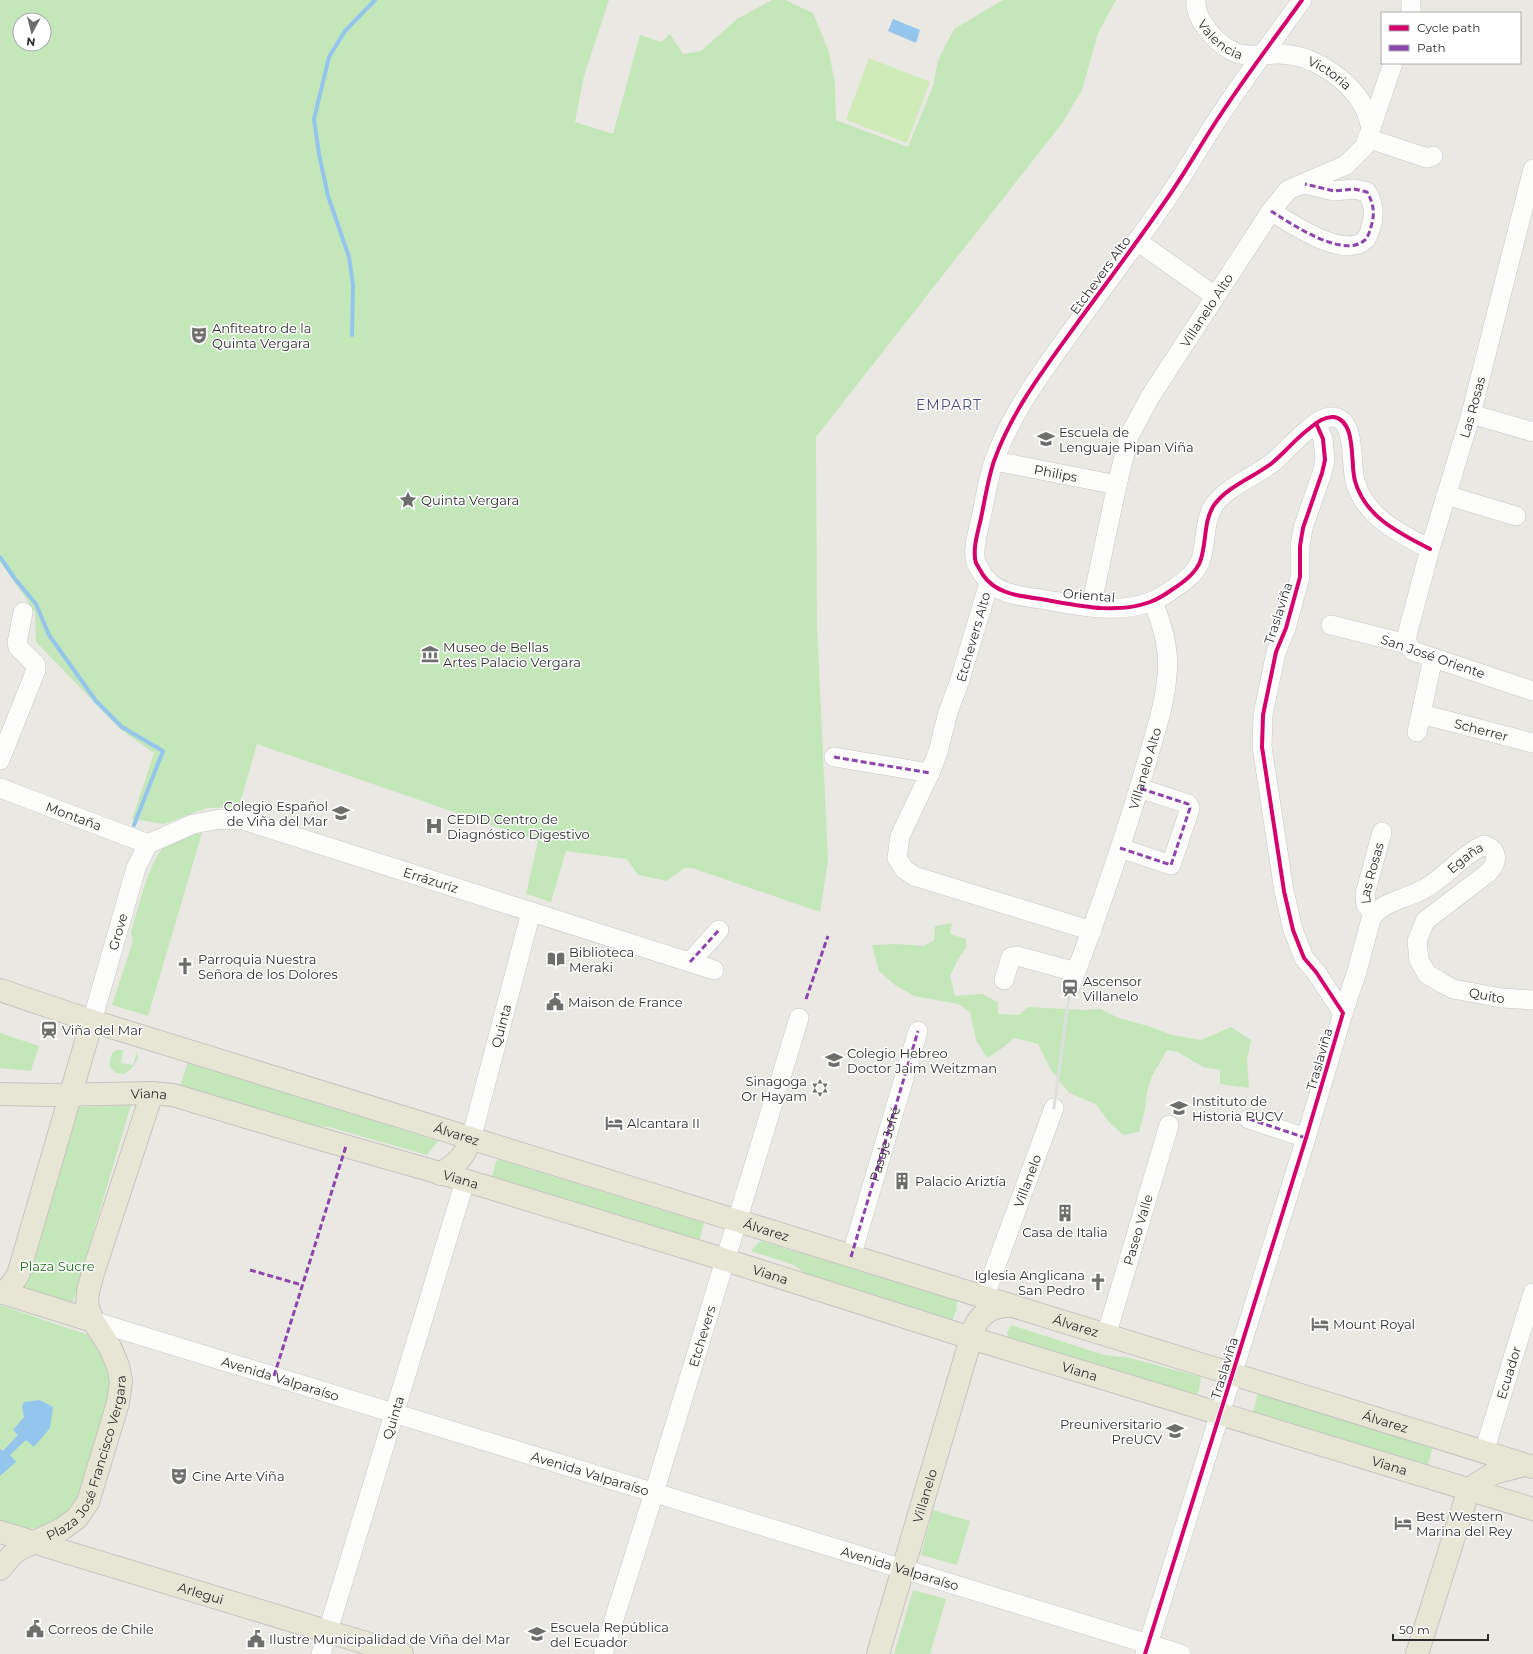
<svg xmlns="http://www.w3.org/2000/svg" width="1533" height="1654" font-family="Montserrat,sans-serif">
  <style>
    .green { fill: #c4e7ba; fill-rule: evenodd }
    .pitch { fill: #ceebb8 }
    .water { fill: #94c6ed }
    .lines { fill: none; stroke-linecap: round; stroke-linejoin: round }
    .stream { stroke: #94c6ed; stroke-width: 4 }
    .minor-casing { stroke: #c8c7c7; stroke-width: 20 }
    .major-casing { stroke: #c6c5c2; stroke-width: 24 }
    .minor { stroke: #fcfcfb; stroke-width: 19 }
    .major { stroke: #e7e6d4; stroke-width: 22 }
    .rail { stroke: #dededf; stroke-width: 3 }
    .quiet { stroke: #8e44ad; stroke-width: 3; stroke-dasharray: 6 3; stroke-linecap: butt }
    .cycleway-casing { stroke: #fff; stroke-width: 6 }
    .cycleway { stroke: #d6006c; stroke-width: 4 }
    .labels { text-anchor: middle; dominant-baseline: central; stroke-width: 3; stroke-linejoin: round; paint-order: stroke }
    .street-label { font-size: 13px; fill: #2c2c2c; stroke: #fff }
    .poi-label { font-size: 13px; fill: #2c2c2c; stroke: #fff; text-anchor: start }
    .park-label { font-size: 13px; fill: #1b6d19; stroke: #fff }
    .neighbourhood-label { font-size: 14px; letter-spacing: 1px; fill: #4b4b7f; stroke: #fff }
  </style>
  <rect width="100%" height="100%" fill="#eae8e2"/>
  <g class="green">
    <path d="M0,0H609L584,76L575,122L613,134L640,35L661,42L670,34L683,54L701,51L737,19L772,0H785L813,13L829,52L835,84L836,120L908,147L933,86L938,60L954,29L1003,0H1116L1098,33L1082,90L1063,122L816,437L817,626L828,861L820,912L692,868H684L667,881L638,875L627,859L566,851L551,902L526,894L538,841L257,744L239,807L207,808L164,824L132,819L154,753L120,729L36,642L35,613L26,598L0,562ZM20,20H44V44H20Z"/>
    <path d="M202,833L148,1016L112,1005L133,941L131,932C139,908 148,860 167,844C176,836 191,834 202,833Z"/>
    <polygon points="952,923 950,934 966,939 966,948 957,961 950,976 955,996 982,994 998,1002 998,1014 1019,1015 1028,1007 1086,1010 1100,1009 1119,1018 1148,1026 1172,1035 1201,1040 1231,1027 1251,1040 1247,1060 1249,1088 1220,1084 1220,1070 1203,1067 1178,1052 1167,1050 1152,1076 1147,1092 1145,1109 1139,1132 1123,1135 1109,1122 1096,1104 1069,1093 1051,1070 1038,1044 1014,1038 1001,1049 987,1058 976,1040 970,1012 958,1004 914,996 895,985 879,971 872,945 895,944 924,946 934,940 935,926"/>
    <polygon points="0,1033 39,1046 31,1071 0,1068"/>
    <polygon points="118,1050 123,1050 121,1063 133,1065 137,1052 138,1059 130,1070 124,1074 116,1073 110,1067 110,1059 113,1052"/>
    <polygon points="188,1062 438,1141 427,1155 329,1127 297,1124 180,1087"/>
    <polygon points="131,1105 72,1305 23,1288 79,1107"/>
    <polygon points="497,1159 704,1223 699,1243 491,1179"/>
    <polygon points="760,1241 957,1300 956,1311 952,1321 814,1280 794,1265 751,1251"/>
    <polygon points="0,1305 94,1337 113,1381 85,1491 68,1516 41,1528 21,1529 0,1522"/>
    <polygon points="1011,1325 1104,1355 1130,1358 1201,1377 1199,1391 1195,1397 1010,1342 1007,1333"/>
    <polygon points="1258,1392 1433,1446 1428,1466 1253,1413"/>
    <polygon points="933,1510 970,1521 957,1565 921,1555"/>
    <polygon points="913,1590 946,1599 930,1654 894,1654"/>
  </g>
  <polygon class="pitch" points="869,58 930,82 907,143 846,120"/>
  <g class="water">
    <polygon points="893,19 920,30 916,43 888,31"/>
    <polygon points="40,1400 53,1407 50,1428 34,1447 26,1440 10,1455 16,1462 0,1476 0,1449 3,1451 18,1435 13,1430 24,1417 22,1407 24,1402"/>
  </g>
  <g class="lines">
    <g class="stream">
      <polyline points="352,335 353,285 349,257 328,196 319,154 314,119 329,57 345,31 375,0"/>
      <polyline points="0,557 15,579 36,604 49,635 96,701 122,727 163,751 134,825"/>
    </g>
    <g class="minor-casing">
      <g id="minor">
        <path id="s1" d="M1196,0C1194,20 1219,47 1237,53C1246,57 1269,54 1279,54C1312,54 1349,79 1364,107C1367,114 1369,121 1371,127"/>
        <path d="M1302,0C1274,39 1245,77 1219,117C1201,144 1185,173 1166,200C1138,241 1108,281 1078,322C1047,365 1012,410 994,461C988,479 985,499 981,518C978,532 972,550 976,563C977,565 982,573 983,575C996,594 1019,596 1041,599C1076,605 1115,615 1150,602C1158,599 1166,594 1173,589C1184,582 1195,574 1200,562C1207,543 1203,522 1214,505C1228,486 1254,477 1272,463C1284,453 1293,442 1305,432C1313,426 1322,416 1334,417C1357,421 1350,464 1355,481C1365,517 1399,533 1430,549"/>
        <polyline points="1411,13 1411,0"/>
        <polyline points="1367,138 1427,158 1433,156"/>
        <path d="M1271,211C1290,223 1345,261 1366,239C1368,236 1370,231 1371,227C1375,214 1374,204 1367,192L1354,189L1334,191L1305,184"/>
        <polyline points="1137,241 1215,296"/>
        <polyline points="1471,414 1533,432"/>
        <path id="s2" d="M995,461L1117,485"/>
        <polyline points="1446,495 1516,516"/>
        <polyline points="989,583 959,683 948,712 938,752 930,773 900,836 897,858 904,869 914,876 1092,931"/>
        <path id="s3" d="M1091,607L1117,485L1129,436L1150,397L1271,211L1288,190L1346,165L1365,146L1393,63"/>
        <polyline points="1331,625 1407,644 1413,651 1533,691"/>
        <path id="s4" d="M1407,644V635L1430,549L1471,414L1533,169"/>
        <path id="s5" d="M1429,716L1533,743"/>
        <polyline points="1417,732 1433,658"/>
        <polyline points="834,757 930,773"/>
        <polyline points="0,760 36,670 36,665 18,647 17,643 23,612"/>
        <path id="s6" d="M0,788L148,844"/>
        <path id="s7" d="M148,844L193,824L220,819L243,820L714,970"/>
        <polyline points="1120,848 1171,865 1190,808 1188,804 1139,788"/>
        <path id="s8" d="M1374,913L1366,905L1365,894L1382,832"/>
        <polyline points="690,962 719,930"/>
        <polyline points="1004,980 1011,957 1017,956 1076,972"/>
        <path id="s9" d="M1070,988C1098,914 1125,838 1147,761C1155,733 1165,704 1167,675C1170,649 1162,625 1153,601"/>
        <path id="s10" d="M1343,1013L1357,971L1371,919C1381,901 1407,899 1424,889C1446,877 1461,855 1484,845C1499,850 1498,862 1489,872L1425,921L1417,941L1419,960L1427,974L1442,983L1453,989L1502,998L1533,1000"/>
        <path id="s11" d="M92,1021L136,868L148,844"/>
        <polyline points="1249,1119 1306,1138"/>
        <path id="s12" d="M471,1139L531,912"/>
        <path id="s13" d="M851,1257L918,1031"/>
        <path id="s14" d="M984,1298L1054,1108"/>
        <path id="s15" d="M93,1321L1181,1654"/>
        <path id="s16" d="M1106,1336L1169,1125"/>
        <path id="s17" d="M1484,1452L1533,1293"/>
        <path id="s18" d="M321,1654L465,1181"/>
        <path id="s19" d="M603,1654L654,1493L799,1018"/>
        <polyline points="1145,1654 1306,1138 1343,1013 1316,972 1304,958 1293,930 1284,891 1262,747 1263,715 1276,652 1286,628 1300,577 1300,546 1303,528 1322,473 1325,460 1323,439 1316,423"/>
      </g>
    </g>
    <g class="major-casing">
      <g id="major">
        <path id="s20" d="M0,990L92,1021L1533,1467"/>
        <path id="s21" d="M0,1094L51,1095L152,1093L173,1095L303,1134L454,1177L710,1255L971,1338L1533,1509"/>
        <path d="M440,1174C457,1164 464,1157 471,1139"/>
        <polyline points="0,1292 93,1321"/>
        <polyline points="5,1293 18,1275 92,1021"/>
        <polyline points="1469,1489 1494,1473 1524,1465"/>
        <path id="s22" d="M0,1532L402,1654"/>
        <path id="s23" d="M0,1569L12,1555L20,1549L62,1529L77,1518L88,1502L118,1403L121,1381L118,1366L110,1347L93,1321L87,1305L88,1291L93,1273L152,1093"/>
        <path id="s24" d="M878,1654L974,1328C981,1313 993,1305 1010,1306"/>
        <polyline points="1417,1654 1469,1489"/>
      </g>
    </g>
    <use href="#minor" class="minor"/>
    <use href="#major" class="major"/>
    <polyline class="rail" points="1054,1108 1070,988"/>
    <g class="quiet">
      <path d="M1271,211C1290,223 1345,261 1366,239C1368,236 1370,231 1371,227C1375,214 1374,204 1367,192L1354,189L1334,191L1305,184"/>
      <polyline points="834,757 930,773"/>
      <polyline points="1120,848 1171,865 1190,808 1188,804 1139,788"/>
      <polyline points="690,962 719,930"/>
      <polyline points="806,999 828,936"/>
      <polyline points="1249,1119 1306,1138"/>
      <polyline points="851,1257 918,1031"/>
      <polyline points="250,1270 302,1285"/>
      <polyline points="274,1376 346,1146"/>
    </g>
    <g class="cycleway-casing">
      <g id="cycleway">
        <path d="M1302,0C1274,39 1245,77 1219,117C1201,144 1185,173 1166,200C1138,241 1108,281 1078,322C1047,365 1012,410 994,461C988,479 985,499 981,518C978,532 972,550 976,563C977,565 982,573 983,575C996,594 1019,596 1041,599C1076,605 1115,615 1150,602C1158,599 1166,594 1173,589C1184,582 1195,574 1200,562C1207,543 1203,522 1214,505C1228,486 1254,477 1272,463C1284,453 1293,442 1305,432C1313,426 1322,416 1334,417C1357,421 1350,464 1355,481C1365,517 1399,533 1430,549"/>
        <polyline points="1145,1654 1306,1138 1343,1013 1316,972 1304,958 1293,930 1284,891 1262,747 1263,715 1276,652 1286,628 1300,577 1300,546 1303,528 1322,473 1325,460 1323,439 1316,423"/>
      </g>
    </g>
    <use href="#cycleway" class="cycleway"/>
  </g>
  <defs>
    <g id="theatre-bare" transform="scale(1.38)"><path d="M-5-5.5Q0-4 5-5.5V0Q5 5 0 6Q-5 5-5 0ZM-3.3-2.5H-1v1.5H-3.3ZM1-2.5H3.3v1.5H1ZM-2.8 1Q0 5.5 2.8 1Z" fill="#6e6e6c" stroke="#fff" stroke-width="2.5" paint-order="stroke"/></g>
    <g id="school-bare" transform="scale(1.38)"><path d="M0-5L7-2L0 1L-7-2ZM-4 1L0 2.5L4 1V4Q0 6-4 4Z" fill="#6e6e6c" stroke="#fff" stroke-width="2.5" paint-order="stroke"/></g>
    <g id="sight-bare" transform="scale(1.38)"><path d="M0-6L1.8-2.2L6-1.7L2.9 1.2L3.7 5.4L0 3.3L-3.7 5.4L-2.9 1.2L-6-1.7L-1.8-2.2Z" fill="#6e6e6c" stroke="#fff" stroke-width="2.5" paint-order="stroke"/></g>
    <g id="museum-bare" transform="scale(1.38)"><path d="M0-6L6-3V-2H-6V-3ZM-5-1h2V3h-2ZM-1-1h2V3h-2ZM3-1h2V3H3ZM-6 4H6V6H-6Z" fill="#6e6e6c" stroke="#fff" stroke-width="2.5" paint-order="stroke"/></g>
    <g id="hospital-bare" transform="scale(1.38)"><path d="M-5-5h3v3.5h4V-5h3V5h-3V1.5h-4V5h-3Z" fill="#6e6e6c" stroke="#fff" stroke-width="2.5" paint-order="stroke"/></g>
    <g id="library-bare" transform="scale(1.38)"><path d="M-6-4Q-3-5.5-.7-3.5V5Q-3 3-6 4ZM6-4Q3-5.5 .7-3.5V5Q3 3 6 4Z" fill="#6e6e6c" stroke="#fff" stroke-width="2.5" paint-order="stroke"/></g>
    <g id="church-bare" transform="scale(1.38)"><path d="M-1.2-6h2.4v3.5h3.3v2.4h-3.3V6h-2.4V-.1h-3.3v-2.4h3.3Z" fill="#6e6e6c" stroke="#fff" stroke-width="2.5" paint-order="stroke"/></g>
    <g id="station-bare" transform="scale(1.38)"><path d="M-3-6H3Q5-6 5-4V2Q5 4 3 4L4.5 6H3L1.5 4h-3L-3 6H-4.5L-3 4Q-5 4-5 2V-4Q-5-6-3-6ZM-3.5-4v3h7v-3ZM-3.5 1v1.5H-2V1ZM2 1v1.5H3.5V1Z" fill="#6e6e6c" stroke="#fff" stroke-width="2.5" paint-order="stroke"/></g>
    <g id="civic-bare" transform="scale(1.38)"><path d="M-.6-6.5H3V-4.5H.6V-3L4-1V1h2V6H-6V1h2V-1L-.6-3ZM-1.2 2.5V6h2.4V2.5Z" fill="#6e6e6c" stroke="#fff" stroke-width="2.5" paint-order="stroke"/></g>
    <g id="synagogue-bare" transform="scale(1.38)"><path d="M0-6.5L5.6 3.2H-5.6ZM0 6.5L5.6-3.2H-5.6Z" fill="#6e6e6c" stroke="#fff" stroke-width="2.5" paint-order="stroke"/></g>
    <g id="university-bare" transform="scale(1.38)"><path d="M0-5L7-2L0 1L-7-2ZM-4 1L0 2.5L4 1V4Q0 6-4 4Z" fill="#6e6e6c" stroke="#fff" stroke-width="2.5" paint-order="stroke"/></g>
    <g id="hotel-bare" transform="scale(1.38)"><path d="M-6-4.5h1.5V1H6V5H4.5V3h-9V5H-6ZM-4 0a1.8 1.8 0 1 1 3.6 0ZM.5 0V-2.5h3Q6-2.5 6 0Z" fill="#6e6e6c" stroke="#fff" stroke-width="2.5" paint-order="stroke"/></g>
    <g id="building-bare" transform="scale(1.38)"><path d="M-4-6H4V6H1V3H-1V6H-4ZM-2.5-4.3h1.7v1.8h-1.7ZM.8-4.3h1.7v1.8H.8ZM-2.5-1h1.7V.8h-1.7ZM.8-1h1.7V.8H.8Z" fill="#6e6e6c" stroke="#fff" stroke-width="2.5" paint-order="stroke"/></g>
  </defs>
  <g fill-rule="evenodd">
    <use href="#theatre-bare" x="199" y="335"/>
    <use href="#school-bare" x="1046" y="439"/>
    <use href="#sight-bare" x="408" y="500"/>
    <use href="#museum-bare" x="430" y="654"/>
    <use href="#school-bare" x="341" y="813"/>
    <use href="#hospital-bare" x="434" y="826"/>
    <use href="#library-bare" x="556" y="959"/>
    <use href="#church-bare" x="185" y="966"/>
    <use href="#station-bare" x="1070" y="988"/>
    <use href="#civic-bare" x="555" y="1002"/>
    <use href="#station-bare" x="49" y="1030"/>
    <use href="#school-bare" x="834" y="1060"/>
    <use href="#synagogue-bare" x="820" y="1088"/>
    <use href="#university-bare" x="1179" y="1108"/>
    <use href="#hotel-bare" x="614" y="1123"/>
    <use href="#building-bare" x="902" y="1181"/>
    <use href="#building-bare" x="1065" y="1213"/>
    <use href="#church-bare" x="1098" y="1282"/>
    <use href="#hotel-bare" x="1320" y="1324"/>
    <use href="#school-bare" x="1175" y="1431"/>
    <use href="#theatre-bare" x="179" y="1476"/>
    <use href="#hotel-bare" x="1403" y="1523"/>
    <use href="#civic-bare" x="35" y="1629"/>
    <use href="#school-bare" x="537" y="1634"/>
    <use href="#civic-bare" x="256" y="1639"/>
  </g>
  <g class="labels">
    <g class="street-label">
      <text stroke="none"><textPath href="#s1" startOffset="49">Valencia</textPath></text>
      <text stroke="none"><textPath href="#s1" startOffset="168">Victoria</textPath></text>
      <text transform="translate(1100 275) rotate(-54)">Etchevers Alto</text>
      <text stroke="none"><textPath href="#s3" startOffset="323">Villanelo Alto</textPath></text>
      <text stroke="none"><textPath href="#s4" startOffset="246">Las Rosas</textPath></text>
      <text stroke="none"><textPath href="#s2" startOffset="62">Philips</textPath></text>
      <text transform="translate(1089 595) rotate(5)">Oriental</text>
      <text transform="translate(1278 613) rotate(-72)">Traslaviña</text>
      <text transform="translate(973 637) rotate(-74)">Etchevers Alto</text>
      <text transform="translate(1433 656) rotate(19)">San José Oriente</text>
      <text stroke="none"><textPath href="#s5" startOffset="54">Scherrer</textPath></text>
      <text stroke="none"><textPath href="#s9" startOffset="232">Villanelo Alto</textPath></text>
      <text stroke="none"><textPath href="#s6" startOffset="79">Montaña</textPath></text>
      <text stroke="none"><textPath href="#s10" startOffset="212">Egaña</textPath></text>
      <text stroke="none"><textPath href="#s8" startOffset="44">Las Rosas</textPath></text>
      <text stroke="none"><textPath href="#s7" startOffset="297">Errázuriz</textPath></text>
      <text stroke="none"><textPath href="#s11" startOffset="93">Grove</textPath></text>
      <text stroke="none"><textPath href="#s10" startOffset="471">Quito</textPath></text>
      <text stroke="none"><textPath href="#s12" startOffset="117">Quinta</textPath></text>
      <text transform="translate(1319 1059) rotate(-74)">Traslaviña</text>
      <text stroke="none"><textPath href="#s21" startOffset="149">Viana</textPath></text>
      <text stroke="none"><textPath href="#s20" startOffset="479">Álvarez</textPath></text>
      <text stroke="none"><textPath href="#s13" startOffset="118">Pasaje Jofré</textPath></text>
      <text stroke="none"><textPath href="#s21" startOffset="473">Viana</textPath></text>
      <text stroke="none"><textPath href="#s14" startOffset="125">Villanelo</textPath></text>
      <text stroke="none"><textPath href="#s20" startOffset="803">Álvarez</textPath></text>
      <text stroke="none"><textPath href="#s16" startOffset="111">Paseo Valle</textPath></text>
      <text stroke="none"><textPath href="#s21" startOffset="797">Viana</textPath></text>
      <text stroke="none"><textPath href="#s20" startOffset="1127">Álvarez</textPath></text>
      <text stroke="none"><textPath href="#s19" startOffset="333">Etchevers</textPath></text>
      <text transform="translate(1224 1368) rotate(-73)">Traslaviña</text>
      <text stroke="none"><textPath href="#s21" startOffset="1121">Viana</textPath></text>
      <text stroke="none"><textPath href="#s17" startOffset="83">Ecuador</textPath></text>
      <text stroke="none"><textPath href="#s15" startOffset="196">Avenida Valparaíso</textPath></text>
      <text stroke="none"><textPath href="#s18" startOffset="247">Quinta</textPath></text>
      <text stroke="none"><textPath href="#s20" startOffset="1451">Álvarez</textPath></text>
      <text stroke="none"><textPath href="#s23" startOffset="151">Plaza José Francisco Vergara</textPath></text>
      <text stroke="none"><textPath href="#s21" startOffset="1445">Viana</textPath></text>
      <text stroke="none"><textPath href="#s15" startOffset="520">Avenida Valparaíso</textPath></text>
      <text stroke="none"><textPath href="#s24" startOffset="165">Villanelo</textPath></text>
      <text stroke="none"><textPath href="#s15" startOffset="844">Avenida Valparaíso</textPath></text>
      <text stroke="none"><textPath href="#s22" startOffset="210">Arlegui</textPath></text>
    </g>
    <g class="poi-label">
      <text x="212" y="328">Anfiteatro de la<tspan x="212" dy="15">Quinta Vergara</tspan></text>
      <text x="1059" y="432">Escuela de<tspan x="1059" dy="15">Lenguaje Pipan Viña</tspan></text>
      <text x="421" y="500">Quinta Vergara</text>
      <text x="443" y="647">Museo de Bellas<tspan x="443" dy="15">Artes Palacio Vergara</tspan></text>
      <text x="328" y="806" text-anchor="end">Colegio Español<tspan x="328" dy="15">de Viña del Mar</tspan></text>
      <text x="447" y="819">CEDID Centro de<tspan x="447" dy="15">Diagnóstico Digestivo</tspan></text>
      <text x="569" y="952">Biblioteca<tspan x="569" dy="15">Meraki</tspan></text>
      <text x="198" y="959">Parroquia Nuestra<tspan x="198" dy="15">Señora de los Dolores</tspan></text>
      <text x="1083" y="981">Ascensor<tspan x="1083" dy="15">Villanelo</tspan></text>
      <text x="568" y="1002">Maison de France</text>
      <text x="62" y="1030">Viña del Mar</text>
      <text x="847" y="1053">Colegio Hebreo<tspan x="847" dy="15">Doctor Jaim Weitzman</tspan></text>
      <text x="807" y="1081" text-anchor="end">Sinagoga<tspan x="807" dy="15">Or Hayam</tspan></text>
      <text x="1192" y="1101">Instituto de<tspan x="1192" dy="15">Historia PUCV</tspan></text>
      <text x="627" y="1123">Alcantara II</text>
      <text x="915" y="1181">Palacio Ariztía</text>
      <text x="1065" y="1232" text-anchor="middle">Casa de Italia</text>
      <text x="1085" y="1275" text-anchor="end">Iglesia Anglicana<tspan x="1085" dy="15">San Pedro</tspan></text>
      <text x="1333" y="1324">Mount Royal</text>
      <text x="1162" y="1424" text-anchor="end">Preuniversitario<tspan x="1162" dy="15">PreUCV</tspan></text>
      <text x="192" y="1476">Cine Arte Viña</text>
      <text x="1416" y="1516">Best Western<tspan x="1416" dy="15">Marina del Rey</tspan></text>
      <text x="550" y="1627">Escuela República<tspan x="550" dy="15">del Ecuador</tspan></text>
      <text x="48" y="1629">Correos de Chile</text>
      <text x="269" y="1639">Ilustre Municipalidad de Viña del Mar</text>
    </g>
    <g class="park-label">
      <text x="57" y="1266">Plaza Sucre</text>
    </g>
    <g class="neighbourhood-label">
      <text x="949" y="405">EMPART</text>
    </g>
  </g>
  <rect x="1381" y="12" width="140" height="52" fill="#ffffff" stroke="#ababab"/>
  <rect x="1389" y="25" width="20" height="6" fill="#d6006c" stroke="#ababab"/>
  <text x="1417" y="32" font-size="12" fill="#2c2c2c">Cycle path</text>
  <rect x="1389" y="45" width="20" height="6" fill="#8e44ad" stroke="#ababab"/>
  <text x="1417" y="52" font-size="12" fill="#2c2c2c">Path</text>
  <g transform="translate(32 32) rotate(187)"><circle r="19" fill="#ffffff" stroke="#ababab"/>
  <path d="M0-3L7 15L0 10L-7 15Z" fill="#6e6e6c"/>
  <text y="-6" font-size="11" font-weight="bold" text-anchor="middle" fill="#2c2c2c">N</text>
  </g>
  <path d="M1393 1634v6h95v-6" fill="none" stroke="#2c2c2c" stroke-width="2"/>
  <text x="1399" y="1634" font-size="12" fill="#2c2c2c" stroke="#ffffff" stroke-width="3" paint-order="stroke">50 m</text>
</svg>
